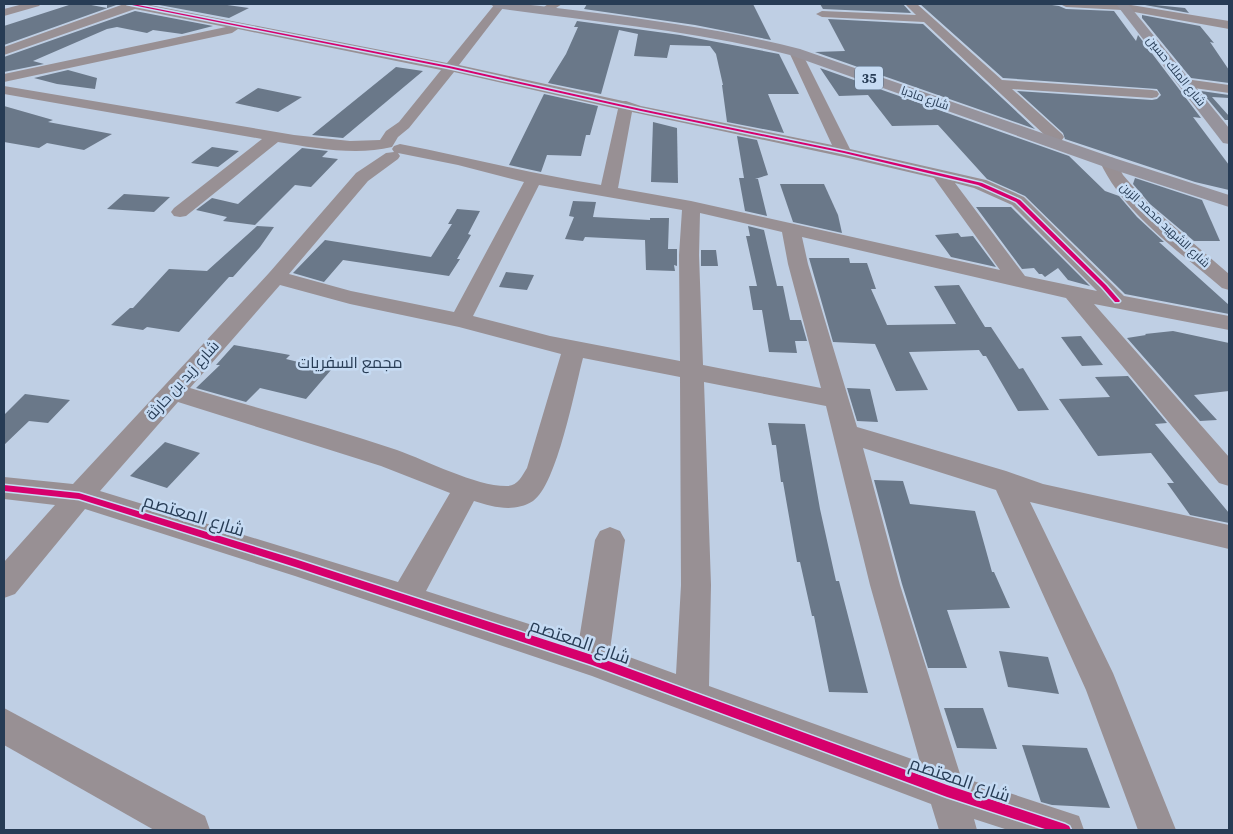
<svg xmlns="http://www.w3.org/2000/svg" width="1233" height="834" font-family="'Source Serif 4',Cairo,serif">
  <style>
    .building { fill: #6a7889 }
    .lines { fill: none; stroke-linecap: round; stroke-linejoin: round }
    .minor { fill: #989094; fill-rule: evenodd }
    .major { fill: #96939c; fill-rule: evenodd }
    .cycleway-casing { stroke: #c6dbf3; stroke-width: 3 }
    .cycleway { fill: #d6006c; fill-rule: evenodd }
    .labels { text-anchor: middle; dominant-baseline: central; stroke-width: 5; stroke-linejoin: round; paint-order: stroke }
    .far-street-label { font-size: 12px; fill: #273c55; stroke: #c6dbf3 }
    .shield { fill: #c6dbf3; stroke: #576c84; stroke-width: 1 }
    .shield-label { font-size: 14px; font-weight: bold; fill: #273c55 }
    .street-label { font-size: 15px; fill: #273c55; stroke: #c6dbf3 }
    .neighbourhood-label { font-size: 16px; fill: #273c55; stroke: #c6dbf3 }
    .near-street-label { font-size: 18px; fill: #273c55; stroke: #c6dbf3 }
  </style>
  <rect width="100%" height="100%" fill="#bfcfe4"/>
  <g class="building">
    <polygon points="72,4 86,4 107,8 107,4 119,4 4,45 4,26"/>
    <polygon points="154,4 220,4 249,8 229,18"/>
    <polygon points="587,4 753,4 771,40 695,25 584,9"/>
    <polygon points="820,4 903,4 911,13 823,9"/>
    <polygon points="920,4 1045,4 1059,6 1066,9 1114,11 1136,41 1138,35 1201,118 1193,117 1229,165 1229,190 1195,182 1065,139 1063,133 1017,91 1152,100 1157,99 1161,95 1157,89 1003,78"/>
    <polygon points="1145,4 1185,8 1189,13 1145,5"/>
    <polygon points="135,11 213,26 182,34 153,30 147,33 117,27 107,29 33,61 44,64 4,72 4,57"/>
    <polygon points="1142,15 1200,26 1214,43 1210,42 1229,70 1229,83 1191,78 1142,18"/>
    <polygon points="828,19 923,24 1035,129 815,52 845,51"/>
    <polygon points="577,21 680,35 779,54 799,94 768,94 784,133 727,122 722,85 723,85 716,54 710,46 670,45 667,58 634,56 638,34 619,30 601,94 548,83 566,54 578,27 574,27"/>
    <polygon points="396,67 423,71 343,138 312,135"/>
    <polygon points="820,68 1069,156 1105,191 1119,196 1137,217 1164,242 1159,242 1229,305 1229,314 1125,294 1025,196 987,179 938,125 892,126 868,95 839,96"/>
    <polygon points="68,70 97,78 95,89 57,84 34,78"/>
    <polygon points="258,88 302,97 278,112 235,103"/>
    <polygon points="1201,91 1229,95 1229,98 1212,97 1229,116 1229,120 1225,120"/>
    <polygon points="544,94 598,106 590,135 586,135 581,156 547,155 541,172 509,165"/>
    <polygon points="4,106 53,120 48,122 112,134 84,150 47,143 39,148 4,142"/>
    <polygon points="653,122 677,128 678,183 651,182"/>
    <polygon points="737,136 757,140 768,175 755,179 758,179 767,216 745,211 739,178 744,178"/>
    <polygon points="212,147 239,151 218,167 191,163"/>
    <polygon points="302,148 328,151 322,157 338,159 311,187 295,185 255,225 223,221 227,217 196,210 212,198 238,204"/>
    <polygon points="1135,178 1202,200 1220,241 1194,241 1150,204 1133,184"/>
    <polygon points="780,184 824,184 838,215 842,233 793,222"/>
    <polygon points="124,194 170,197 154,212 107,209"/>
    <polygon points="573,201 596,202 593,217 650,220 650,218 669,218 668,249 677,249 677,266 674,265 675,271 646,270 645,240 585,237 583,241 565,239 574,217 569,216"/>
    <polygon points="976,207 1011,207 1090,286 1068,280 1058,268 1045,277 1042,274 1039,274 1034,268 1022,269"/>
    <polygon points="457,209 480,211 468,234 471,235 457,259 460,259 449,276 343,260 324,282 293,273 325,240 431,257 452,224 448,224"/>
    <polygon points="257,226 274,227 260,247 233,277 229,277 179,332 147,327 143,330 111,325 130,308 133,308 169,269 207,271"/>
    <polygon points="748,226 764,230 777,286 783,286 790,320 801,320 807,341 795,341 797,353 769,352 762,310 753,310 749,286 757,286 746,236 750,236"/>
    <polygon points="958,233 961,237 973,236 996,267 951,257 935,235"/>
    <polygon points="701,250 716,250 718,266 701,266"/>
    <polygon points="809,258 849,258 850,263 867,263 876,289 871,289 887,325 956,324 934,286 959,285 985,327 991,327 1019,369 1023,368 1049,410 1018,411 986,356 983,356 979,350 909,352 928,390 896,391 875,344 833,342"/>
    <polygon points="506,272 534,275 527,290 499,287"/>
    <polygon points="1173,331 1229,343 1229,391 1194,395 1217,420 1200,421 1127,338 1146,335 1145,334"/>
    <polygon points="1081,336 1103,365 1082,366 1061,337"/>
    <polygon points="234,345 290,355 286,359 331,370 306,399 260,388 246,402 196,388 220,365 216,365"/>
    <polygon points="1128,376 1167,423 1155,424 1229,513 1229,523 1190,515 1167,483 1174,483 1151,453 1098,456 1059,399 1110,397 1095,377"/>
    <polygon points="847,388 870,389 878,422 857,421"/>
    <polygon points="25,394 70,400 48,423 29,421 4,445 4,415"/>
    <polygon points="768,423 805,424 820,509 836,581 839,581 868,693 829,692 814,616 812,616 800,562 797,562 783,482 781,482 776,445 772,445"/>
    <polygon points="165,442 200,453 167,488 130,476"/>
    <polygon points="874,480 903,481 910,504 975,511 992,572 994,572 1010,608 947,610 967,668 928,668 902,584"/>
    <polygon points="999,651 1048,657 1059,694 1008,687"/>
    <polygon points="944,708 983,708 997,749 957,748"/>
    <polygon points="1022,745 1087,748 1110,808 1052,805 1041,802"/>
  </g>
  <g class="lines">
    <g class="minor">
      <polygon points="23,4 41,4 39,6 4,16 4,9"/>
      <path d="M124,4H145L447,63L495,4H506L459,65L623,101H626L641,106L832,145L789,52L790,49H800L850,149L986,180L1024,197L1124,296L1229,316V330L1094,304L1229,457V486L1219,483L1066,298L802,237L808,264L857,427L1006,471L1043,484L1229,525V549L1030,502L1113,673L1176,830H1138L1086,690L996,490L863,448L900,585L961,777L1079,816L1084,830H1008L974,819L977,830H939L931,804L592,676L295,576L85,509L15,594L4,598V562L55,505L4,499V477L73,484L269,273L356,173L386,153L394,152L392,149L394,146L400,144C467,157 533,174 601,185L618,109L454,72L409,128L398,137L392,147C356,156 314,148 278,142L186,216L180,217L174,216L171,212L174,208L262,139L4,94V86L294,135L350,141L380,140L386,131L399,122L441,70L238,29L232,33L4,82V74L226,27L135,9L4,55V47ZM632,112L844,157L934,178L1000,270L691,201L618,188ZM398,153L458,165L524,182L454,312L351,291L289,274L368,181L398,159L400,156ZM955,183L974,188L1012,205L1097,291L1025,276ZM539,185L682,210L679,255L680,361L550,336L473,316ZM700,213L782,232L788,264L821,388L703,365L699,255ZM280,285L350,304L459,327L561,354L527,468C522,476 518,485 508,486C477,487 428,461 397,450C329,427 259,409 190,388ZM583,358L680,377L681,585L676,674L610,650L625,540L620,531L610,527L600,531L595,540L579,640L426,591L474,501C493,507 514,513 533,501C557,485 575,388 583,358ZM704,382L826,406L870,585L920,762L709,686L711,585ZM178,402L381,466L450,493L398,582L100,491Z"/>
      <polygon points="548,4 562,4 550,12 542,12 540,10"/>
      <polygon points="905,4 917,4 1002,80 1152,90 1157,91 1159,94 1157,97 1152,98 1012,89 1062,134 1064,137 1062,140 1050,140 924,22 822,17 816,14 822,11 916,15"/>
      <polygon points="1060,4 1125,4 1229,21 1229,29 1123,10 1066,7"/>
      <polygon points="1185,79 1229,85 1229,93 1180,86 1178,83 1180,80"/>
      <path d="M1108,157L1114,158L1123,175L1149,205L1229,274V290L1222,288C1179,251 1125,215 1100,162L1102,158Z"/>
      <polygon points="4,708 205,816 210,830 154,830 4,745"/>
    </g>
    <g class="major">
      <path d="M490,4C523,2 556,8 589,12C660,21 730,31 800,49L1114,158L1229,195V207L1102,166L790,55C693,30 594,22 496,8Z"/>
      <polygon points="1116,4 1128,4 1229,128 1229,144 1223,143"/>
    </g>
    <g class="cycleway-casing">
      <g id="cycleway">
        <polygon points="127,4 133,4 449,66 641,109 844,151 982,183 1020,200 1106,285 1120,301 1119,302 1115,302 1102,287 1016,202 978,185 844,153 641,111 449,68"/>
        <polygon points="4,485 79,493 295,559 592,655 947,785 1065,824 1069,826 1071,830 1048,830 947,797 592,665 295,567 79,499 4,491"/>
      </g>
    </g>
    <use href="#cycleway" class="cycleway"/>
  </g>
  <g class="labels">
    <g class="far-street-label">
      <text transform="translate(1176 71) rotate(51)">شارع الملك حسين</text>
      <text transform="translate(925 98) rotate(19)">شارع مادبا</text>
      <text transform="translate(1165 225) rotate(43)">شارع الشهيد محمد الزبن</text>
    </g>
    <rect class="shield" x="855" y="66.5" width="28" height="23" rx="4"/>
    <g class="shield-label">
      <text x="869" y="78">35</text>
    </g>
    <g class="street-label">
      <text transform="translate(182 380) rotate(-48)">شارع زيد بن حارثة</text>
    </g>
    <g class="neighbourhood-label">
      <text x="350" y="362">مجمع السفريات</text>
    </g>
    <g class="near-street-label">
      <text transform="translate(194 515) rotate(17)">شارع المعتصم</text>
      <text transform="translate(580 641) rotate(19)">شارع المعتصم</text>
      <text transform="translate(960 779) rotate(19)">شارع المعتصم</text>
    </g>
  </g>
  <rect width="1233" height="834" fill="none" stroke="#273c55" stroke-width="10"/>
</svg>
